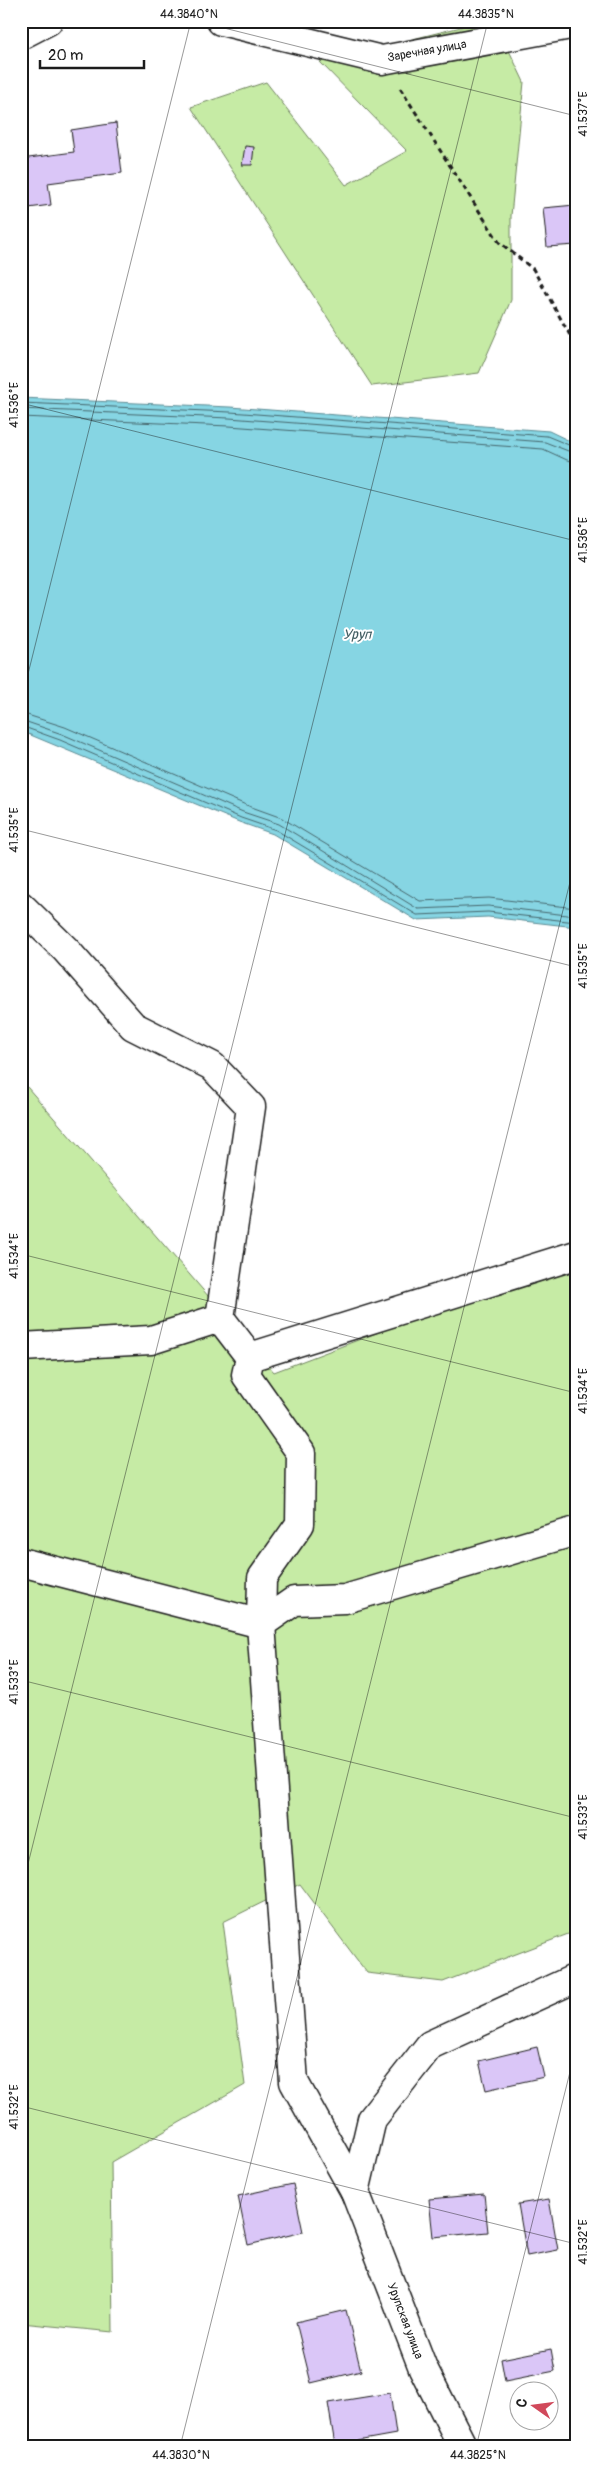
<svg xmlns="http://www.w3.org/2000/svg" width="597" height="2468" font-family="Pangolin,sans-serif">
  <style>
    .green { fill: #c6eba5; stroke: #718460 }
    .water { fill: #86d5e3; stroke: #5c8b93 }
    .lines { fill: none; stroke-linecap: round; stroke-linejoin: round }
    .shore { stroke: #46666c; stroke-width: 1 }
    .building { fill: #dac6f7; stroke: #1c1c1c }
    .street-casing { stroke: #1c1c1c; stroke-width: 31 }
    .path { stroke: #1c1c1c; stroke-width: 3; stroke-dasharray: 5 4; stroke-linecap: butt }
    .street { stroke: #fff; stroke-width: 28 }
    .ticks { fill: none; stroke: #1c1c1c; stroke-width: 1; stroke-opacity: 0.45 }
    .labels { text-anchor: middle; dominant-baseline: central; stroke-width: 4; stroke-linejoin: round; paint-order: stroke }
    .street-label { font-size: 12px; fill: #1c1c1c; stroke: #fff }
    .water-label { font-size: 14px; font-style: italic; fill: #415d62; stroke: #fff }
    .neatline { fill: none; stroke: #1c1c1c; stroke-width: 2 }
    .ticks-label { font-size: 12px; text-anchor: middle; fill: #1c1c1c }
  </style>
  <rect width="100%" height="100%" fill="#fff"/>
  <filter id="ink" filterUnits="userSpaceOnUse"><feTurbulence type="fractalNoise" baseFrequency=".02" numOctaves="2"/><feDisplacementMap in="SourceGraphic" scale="10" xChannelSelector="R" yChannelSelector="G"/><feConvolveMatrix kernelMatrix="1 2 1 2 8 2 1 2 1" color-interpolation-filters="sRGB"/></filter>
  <g filter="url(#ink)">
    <g class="green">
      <polygon points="485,21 495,21 524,82 511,216 511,300 479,373 372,386 191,107 266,82 346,185 407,151 320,62"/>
      <polygon points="21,1080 274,1372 576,1257 576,1931 443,1982 367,1973 300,1884 223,1922 245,2085 111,2162 113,2332 21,2323"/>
    </g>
    <polygon class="water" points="21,398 230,407 549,431 576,444 576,927 488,917 416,920 273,834 239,822 21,731"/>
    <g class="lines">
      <g class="shore">
        <polyline points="21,403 230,412 547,436 576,448"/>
        <polyline points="21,409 229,418 545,442 576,454"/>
        <polyline points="21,417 229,426 543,449 567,460 576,462"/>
        <polyline points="21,713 65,727 246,805 282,818 420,901 489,898 576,908"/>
        <polyline points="21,720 62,734 243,812 279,824 418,909 488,906 576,916"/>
        <polyline points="21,726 60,740 241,818 276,830 417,915 488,912 576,922"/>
      </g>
    </g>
    <g class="building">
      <polygon points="116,123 122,173 48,183 51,205 21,209 21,159 74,152 71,130"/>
      <polygon points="245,146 254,147 252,165 242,165"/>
      <polygon points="575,205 576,245 547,247 543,208"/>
      <polygon points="537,2047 544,2077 486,2090 479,2061"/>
      <polygon points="293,2184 303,2232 248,2245 238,2196"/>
      <polygon points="484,2194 488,2232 433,2237 429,2199"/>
      <polygon points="549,2199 558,2250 527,2256 518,2204"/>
      <polygon points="346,2310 361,2371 311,2383 296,2322"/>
      <polygon points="551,2349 555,2371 505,2381 501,2359"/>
      <polygon points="390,2393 396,2434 335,2445 328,2403"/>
    </g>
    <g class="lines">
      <g class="street-casing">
        <g id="street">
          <polyline points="221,21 382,60 576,24"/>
          <polyline points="21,35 48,21"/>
          <polyline points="21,906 66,950 133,1026 212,1066 251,1107 220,1318 250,1357"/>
          <polyline points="21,1347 151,1340 220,1318"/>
          <polyline points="21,1562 261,1624 294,1601 345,1599 576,1531"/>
          <polyline points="355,2192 372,2119 430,2045 576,1978"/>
          <polyline points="463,2447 423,2368 355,2192 294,2082 261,1624 262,1578 300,1524 301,1453 246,1375 250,1357 576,1255"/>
        </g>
      </g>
      <polyline class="path" points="400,88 499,242 533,269 576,346"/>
      <use href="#street" class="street"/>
    </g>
  </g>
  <path class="ticks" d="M196,21L576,116M21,403L576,541M21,702L191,21M21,829L576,967M21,1254L576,1393M21,1680L576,1818M21,1892L488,21M21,2106L576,2244M180,2447L576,858M476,2447L576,2048"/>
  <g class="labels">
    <g class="street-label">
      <text transform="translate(427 51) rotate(-10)">Заречная улица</text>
      <text transform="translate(405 2321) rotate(69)">Урупская улица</text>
    </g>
    <g class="water-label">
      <text x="357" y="634">Уруп</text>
    </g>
  </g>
  <rect width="597" height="2468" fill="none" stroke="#fff" stroke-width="55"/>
  <g transform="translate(534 2406) rotate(284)"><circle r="24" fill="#ffffff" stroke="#a4a4a4"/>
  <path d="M0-4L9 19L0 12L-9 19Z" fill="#d1495b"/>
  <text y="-8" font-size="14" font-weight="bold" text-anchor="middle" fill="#1c1c1c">С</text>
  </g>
  <path d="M40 60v8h104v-8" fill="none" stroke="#1c1c1c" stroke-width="2.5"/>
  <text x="48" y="60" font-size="15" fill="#1c1c1c" stroke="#ffffff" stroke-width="4" paint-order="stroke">20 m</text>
  <rect x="28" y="28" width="542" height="2412" class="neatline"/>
  <g class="ticks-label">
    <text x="189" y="18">44.3840°N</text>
    <text x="486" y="18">44.3835°N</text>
    <text transform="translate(583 114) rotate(-90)" y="4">41.537°E</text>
    <text transform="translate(14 405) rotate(-90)" y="4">41.536°E</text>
    <text transform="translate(583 540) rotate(-90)" y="4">41.536°E</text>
    <text transform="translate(14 830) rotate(-90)" y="4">41.535°E</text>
    <text transform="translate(583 966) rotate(-90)" y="4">41.535°E</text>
    <text transform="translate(14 1256) rotate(-90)" y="4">41.534°E</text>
    <text transform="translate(583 1391) rotate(-90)" y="4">41.534°E</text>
    <text transform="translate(14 1682) rotate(-90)" y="4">41.533°E</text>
    <text transform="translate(583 1817) rotate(-90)" y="4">41.533°E</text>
    <text transform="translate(14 2107) rotate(-90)" y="4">41.532°E</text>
    <text transform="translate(583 2242) rotate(-90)" y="4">41.532°E</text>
    <text x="181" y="2459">44.3830°N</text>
    <text x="478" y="2459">44.3825°N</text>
  </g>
</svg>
